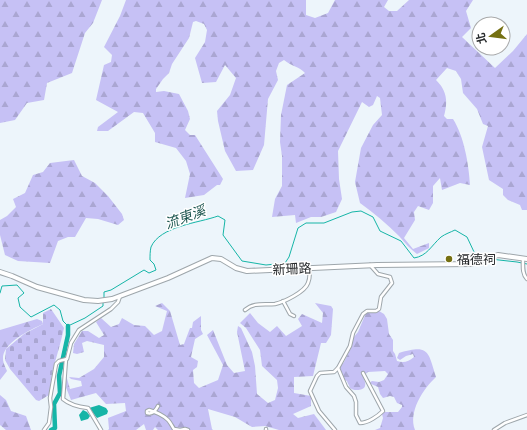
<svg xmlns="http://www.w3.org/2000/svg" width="527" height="430" font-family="'Asap Condensed','Noto Sans TC',sans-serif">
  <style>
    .forest { fill: url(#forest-firs) }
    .cemetery { fill: url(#cemetery-stones) }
    .water { fill: #16b5a7 }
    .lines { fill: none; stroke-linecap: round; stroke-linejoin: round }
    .stream { stroke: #16b5a7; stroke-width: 1 }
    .river { stroke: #16b5a7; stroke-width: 4.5 }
    .street-casing { stroke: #9ea6ab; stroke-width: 4.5 }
    .secondary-casing { stroke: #9ea6ab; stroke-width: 6 }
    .street { stroke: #fff; stroke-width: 2.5 }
    .secondary { stroke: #fff; stroke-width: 4 }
    .poi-dot { fill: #757012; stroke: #fff; stroke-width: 1.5 }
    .labels { text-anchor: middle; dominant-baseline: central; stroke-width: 3; stroke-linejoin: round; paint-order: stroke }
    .poi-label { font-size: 13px; fill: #272a2c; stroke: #fff; text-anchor: start }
    .street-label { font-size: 13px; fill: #272a2c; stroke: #fff }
    .water-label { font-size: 14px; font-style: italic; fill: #1c554f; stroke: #fff }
  </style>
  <defs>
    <pattern id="forest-firs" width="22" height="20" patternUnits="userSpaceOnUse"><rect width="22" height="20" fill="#c6c1f5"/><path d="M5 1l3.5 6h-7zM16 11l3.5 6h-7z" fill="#aaa6d2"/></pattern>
    <pattern id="cemetery-stones" width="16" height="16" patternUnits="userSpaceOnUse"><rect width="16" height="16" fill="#c6c1f5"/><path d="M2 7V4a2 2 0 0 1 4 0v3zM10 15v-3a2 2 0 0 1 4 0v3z" fill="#aaa6d2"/></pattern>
  </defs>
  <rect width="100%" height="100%" fill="#edf5fb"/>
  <g class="forest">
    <polygon points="0,0 102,0 93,23 85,33 72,73 47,83 44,100 27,103 15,120 0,123"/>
    <path d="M126,0H306V15L315,18L328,13L335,0H388L384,7L389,11H397L409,0H473L466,11L471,28L462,37L495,68L513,51L527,34V210H522L520,205L508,200L503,195V189L489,180L482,147L488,126L483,124L477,109L463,93L461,79L456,71L447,68L436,80C447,91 448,101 444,116L447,119H453C464,136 469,165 470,185L460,183L442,190L440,178L433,186V203L429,210L418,206L414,212L415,220L404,238L413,249L429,243V248L417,254C410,249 405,243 399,236C387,224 374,213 360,203L355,182L361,148L373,125L382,115L380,98L377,96L373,105L369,107L362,102L338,151L339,179L342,199L336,212L321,217H311L296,223L295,215L272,217L275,199L282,186V156L280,142L281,115L287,85L305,73C300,67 291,66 284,60L279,63L276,71L278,80L268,99L264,145L253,170L236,171L225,151L218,121L217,111L230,95L236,78L225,65L216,82L202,83L195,58L205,42L207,30L204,24L196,21L193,22L189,38L172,64L169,73L163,79L156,89V92L164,91L179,94L188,111L190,119L185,130L190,135H195L223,179L220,185H217L204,195L185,198L190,174L186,161L176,148L155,142V133L143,113L134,112L108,131H97L98,127L118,112L96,100L104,65L111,62L112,55L104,47L120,16Z"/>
    <polygon points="74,160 82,176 95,183 108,196 122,214 124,220 118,225 98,219 86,218 75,237 68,237 58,241 50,263 18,261 5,255 0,235 0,220 7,216 16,207 13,199 25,193 33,175 43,172 50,163"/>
    <polygon points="162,303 170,311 180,345 184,344 190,328 192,328 193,322 201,316 201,330 203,334 195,339 191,357 198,361 197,367 193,370 194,383 199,388 218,380 223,365 207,335 213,330 227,365 234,373 245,371 237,332 238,326 241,328 252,352 255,366 257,394 268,403 275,400 278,388 277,380 262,366 260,350 246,328 240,323 250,313 258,323 270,332 277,326 286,336 302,326 298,319 302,314 322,323 323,313 315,303 331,306 333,309 331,335 326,343 321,343 313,376 294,377 294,393 311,396 311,406 293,414 298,418 314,414 326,430 279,430 265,426 252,427 235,417 208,409 212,429 213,430 158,430 155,427 153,430 146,430 144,424 136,430 108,430 109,429 108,418 126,411 125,403 106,404 96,393 71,400 65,385 66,375 70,389 82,386 81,381 71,379 69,377 79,378 94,369 104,357 104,345 87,341 82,343 84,352 77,354 73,353 74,344 82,331 88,331 99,338 104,335 96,322 101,318 111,327 119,324 122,318 134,325 145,326 154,335 162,331 167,311 155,306"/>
    <path d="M379,311L384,314L387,319L389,334L393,340V351L395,354L397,361C404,363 408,362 414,357L413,354L406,356L400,360L397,358L399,353C429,344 428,351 436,377C423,389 408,412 415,430H375L380,428L383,418L382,414L384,412H398L402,407V405L397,403L394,397L390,396L383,398L380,394L378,387L369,383L372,381L379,382L384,380L388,374L385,371L368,372L363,376C364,379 366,383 365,386C364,391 353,391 350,388C350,387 347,382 347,381L342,379L339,373L340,367L344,362L351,348L353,338L358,332L366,313Z"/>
    <path d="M37,319L42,321L43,324C30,330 2,343 3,359C3,363 6,368 7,371L0,380V330Z"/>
    <polygon points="0,395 6,400 11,411 26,416 31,430 6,430 0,425"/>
  </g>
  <path class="cemetery" d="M51,309L64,328C61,342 57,355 53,369C51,378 51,386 49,395L39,401L36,400L10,369L5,360L6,349L24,334L43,324V313Z"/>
  <g class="water">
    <polygon points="99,405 106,408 108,411 107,414 97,418 89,408"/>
    <polygon points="83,410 87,412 90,416 88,419 81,421 79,415"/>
  </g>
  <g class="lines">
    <g class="stream">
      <polyline points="490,259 517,262 527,264"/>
      <polyline points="0,293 2,286 17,285 24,293 18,298 20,307 31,317 54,305 60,310 63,321 68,326 85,318 103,306 103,302"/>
      <path d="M104,298V292L111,290L144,270L149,273L156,270L154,264L150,260C150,256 150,251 151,247C160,226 199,223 218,216L225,220L223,235L242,261L266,265L285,263L289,257L298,228L306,223H324L352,212L361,211L373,217L380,231L401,241L414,258C427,256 431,246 441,237C445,234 451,232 455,230L467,237L475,254L485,257"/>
    </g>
    <polyline class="river" points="51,430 55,428 54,404 60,393 59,376 68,335 68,326"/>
    <g class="street-casing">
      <g id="street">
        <path d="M523,259C523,266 522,274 527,279"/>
        <polyline points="283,301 290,314 294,316"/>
        <path d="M245,310C254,302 264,305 275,304C284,302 305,292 308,283C310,278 310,273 309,268"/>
        <path d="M66,359L63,399C70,405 79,407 88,408L101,430"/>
        <path d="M338,368L346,387L354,396L356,402V415L360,423C368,423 378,416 383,411L363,373"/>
        <path d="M158,406C156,410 153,415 147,413V411L149,410C156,412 163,415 168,420C170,422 172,426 174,429L180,430L185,429L188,430"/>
        <polyline points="44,430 49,423 51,407 50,398 56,364 59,361 67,359 71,343 79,330 111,309 118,302 120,296"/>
        <polyline points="266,430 266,429"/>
        <polyline points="335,430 319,411 310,391 317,376 320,373 334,372 338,368 350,346 353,333 363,314 367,311 376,311 379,309 381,297 392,283 390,277 378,274 370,265"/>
        <polyline points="494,430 505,423 527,415"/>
      </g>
    </g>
    <g class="secondary-casing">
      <polyline id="secondary" points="0,272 12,276 37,287 84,300 98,301 112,299 168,278 212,258 221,259 236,268 247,271 377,265 471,264 498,255 527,259"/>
    </g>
    <use href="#street" class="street"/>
    <use href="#secondary" class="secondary"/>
  </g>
  <circle class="poi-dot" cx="449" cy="259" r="4"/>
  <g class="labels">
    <g class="poi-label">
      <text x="457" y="259">福德祠</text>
    </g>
    <g class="street-label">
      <text transform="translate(292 269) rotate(-3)">新珊路</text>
    </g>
    <g class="water-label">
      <text transform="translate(185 217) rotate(-20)">流東溪</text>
    </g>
  </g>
  <g transform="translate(491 36) rotate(256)"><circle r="19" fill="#ffffff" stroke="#a9aaab"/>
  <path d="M0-3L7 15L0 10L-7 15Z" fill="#757012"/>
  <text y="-6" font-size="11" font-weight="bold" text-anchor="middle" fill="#272a2c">北</text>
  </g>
</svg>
